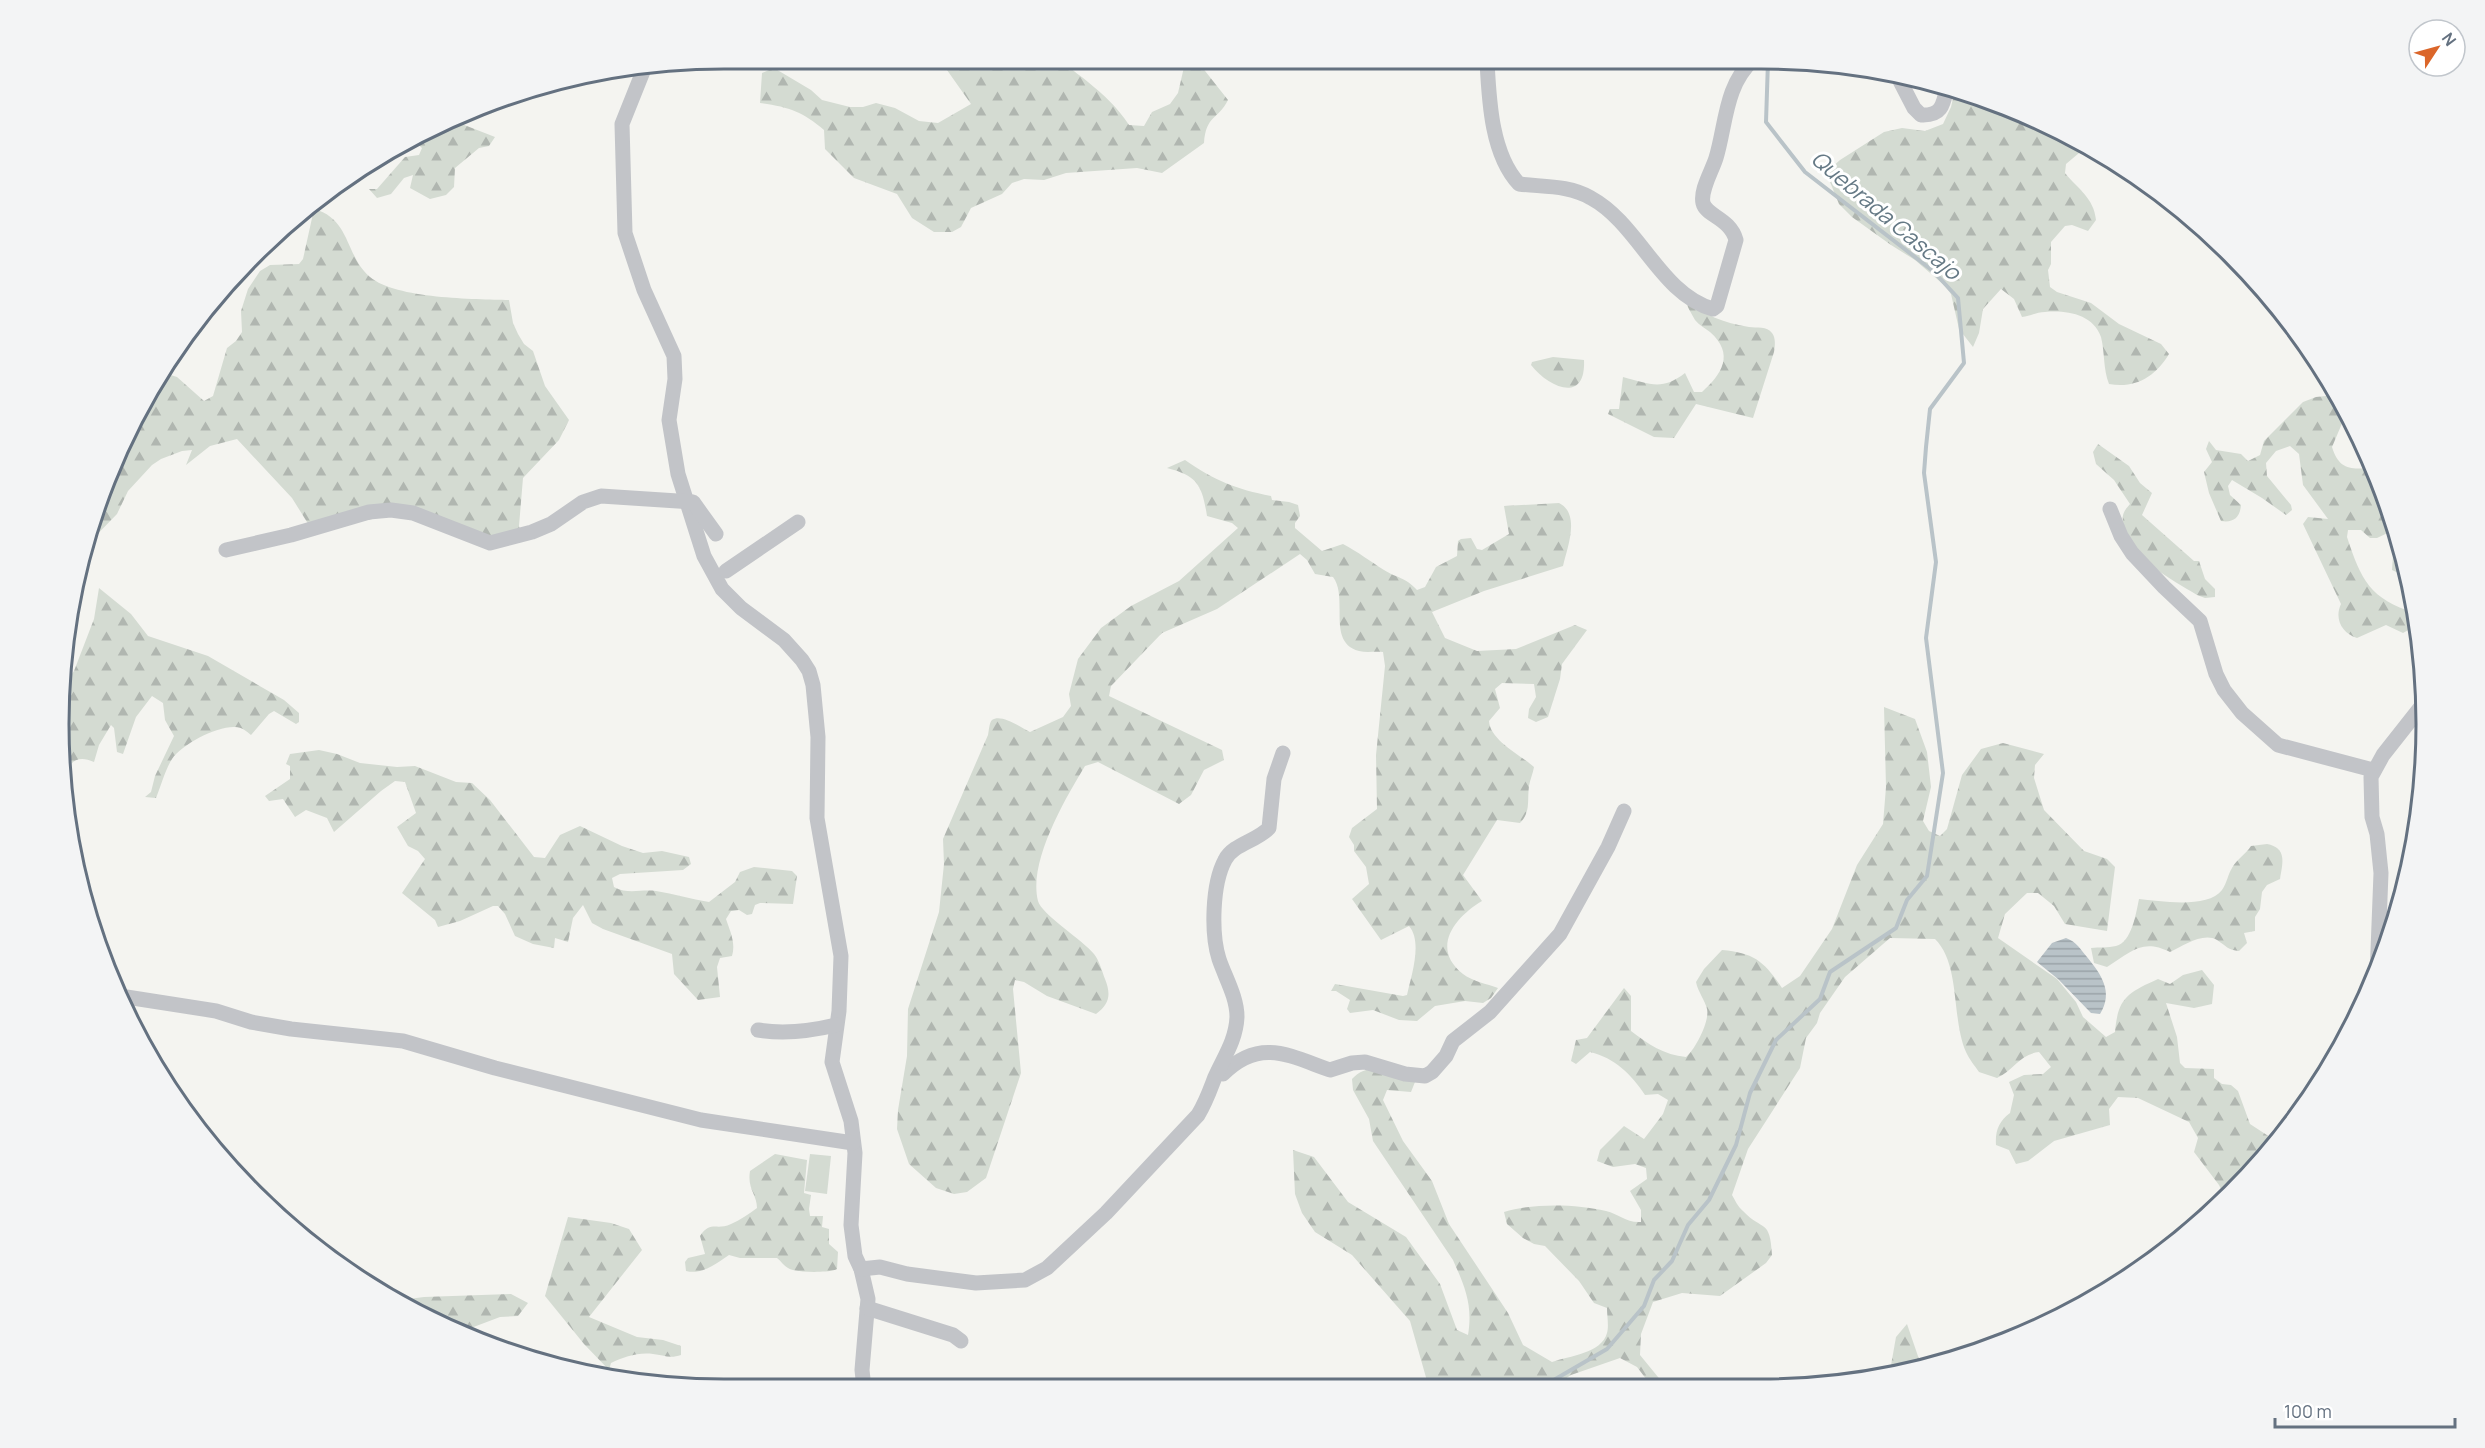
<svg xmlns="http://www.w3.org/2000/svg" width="2485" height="1448" font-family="Manrope,sans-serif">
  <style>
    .forest { fill: url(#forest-firs) }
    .garden { fill: #d4dbd2 }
    .water { fill: url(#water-rules) }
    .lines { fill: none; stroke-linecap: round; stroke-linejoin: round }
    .stream { stroke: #b9c3c8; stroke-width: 4 }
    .street { stroke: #c2c4c8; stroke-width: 15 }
    .labels { text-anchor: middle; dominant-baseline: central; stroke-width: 6; stroke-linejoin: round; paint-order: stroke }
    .water-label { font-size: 22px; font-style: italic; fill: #657985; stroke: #fff }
    .rim { fill: none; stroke: #647180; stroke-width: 3 }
  </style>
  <defs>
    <pattern id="forest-firs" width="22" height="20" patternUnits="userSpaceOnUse" patternTransform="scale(1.5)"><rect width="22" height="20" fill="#d4dbd2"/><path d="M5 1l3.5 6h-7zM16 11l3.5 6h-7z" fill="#b0b6b0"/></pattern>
    <pattern id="water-rules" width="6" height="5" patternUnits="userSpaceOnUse" patternTransform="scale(1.5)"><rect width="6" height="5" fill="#b9c3c8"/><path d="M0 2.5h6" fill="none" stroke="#9aa3a8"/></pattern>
  </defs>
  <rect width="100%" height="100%" fill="#f4f4f0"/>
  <g class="forest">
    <path d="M1181,62H1198L1228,100C1218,120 1206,115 1204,143L1162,173L1137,168L1066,173L1044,180L1024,179L1012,183L1002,194L971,208L961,227L952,232H934L912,218L897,194L854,178L825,149L824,130C803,112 789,107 760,103L762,73L774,68L811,90L822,100L850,107H863L876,103L895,108L919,121L938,123L971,104L942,63H1066C1073,72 1080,75 1088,82C1104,95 1118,108 1129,125L1144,126L1152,112L1170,104L1178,93L1184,67Z"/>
    <path d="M1955,90L1975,94L2085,148L2066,164L2065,173C2078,189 2094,198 2096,220L2088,231L2072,225L2065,226L2051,242V264L2048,270L2050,287L2057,292L2091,303L2119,324L2161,344L2169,354C2156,376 2136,389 2109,384C2103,369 2105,353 2101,337C2093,314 2066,310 2045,312C2037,312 2030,316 2022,317L2014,299L2001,289L1983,309L1979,333L1973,347L1959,329L1951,294L1944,285L1915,260L1891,245L1852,217L1839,204L1830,182V169L1840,160L1884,132L1902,128L1925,131L1943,124L1951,107Z"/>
    <polygon points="449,119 495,137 489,146 479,148 455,168 454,187 446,195 430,199 410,188 413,175 404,178 391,194 377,198 369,189 377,189 405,157 419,155 422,148 412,139 409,140 429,127"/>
    <path d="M314,209C351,219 345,256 370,277C396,299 475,299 509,300L513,323L518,334L524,344L533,351L545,386L569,420L559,440L523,478L519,526L523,537L489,547L400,514L312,530L292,498L237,439L210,446L186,465L192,450L182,451L161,459L152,465L128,491L117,514L81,551L127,430L161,372L177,377L204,401L213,396L227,348L236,341L242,332L241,311L248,289L260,271L270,265L299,264L303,259Z"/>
    <path d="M1684,298C1703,315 1724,323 1749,327C1757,328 1767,326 1772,333C1776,338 1775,346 1774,352L1753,418L1696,404L1674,438L1654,437L1608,414L1610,409H1619L1623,377C1650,384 1662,391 1685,373L1694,392H1702C1722,374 1735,354 1710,332C1705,328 1699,325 1695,320C1691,313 1687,306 1684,298Z"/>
    <path d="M1553,357L1584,360C1586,404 1549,388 1531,365L1532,362Z"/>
    <path d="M2336,395L2346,414L2332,447C2339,471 2353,470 2375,467L2394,530L2377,538H2370L2361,530H2348L2347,537C2361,580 2370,599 2415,613L2417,625L2403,633L2386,625L2357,638C2342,633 2334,619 2341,604L2303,524L2308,517L2328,519L2303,485L2299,454L2290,446L2276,451L2266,463L2267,476L2291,505L2292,510L2286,515L2262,498L2232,480L2228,486L2230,495L2241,505C2240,518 2233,523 2221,521L2209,493L2204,472L2212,462L2206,449L2209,441L2216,450L2241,454L2248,461L2260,455L2264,441L2303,402L2316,397Z"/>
    <path d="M2098,444L2129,466L2140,483L2152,493L2142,515L2194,561H2199L2205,579L2215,589V597L2205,598L2197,595C2170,578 2135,562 2125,529C2121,517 2122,513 2130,504L2114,480L2096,464L2093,452Z"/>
    <path d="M1185,460C1215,481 1236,489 1271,496L1272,500L1289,502L1298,505L1300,516L1295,523V528L1322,551L1343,544C1358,552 1370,561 1384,570C1398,579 1404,576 1417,590L1425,587L1436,567L1457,556L1458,541L1461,539L1471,538L1477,549L1482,550L1509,534L1504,506L1559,503C1581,514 1567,548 1563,566L1484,591L1432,612L1445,638L1477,651L1516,649L1575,625L1587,630L1562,664L1560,679L1548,717L1536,722L1528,718L1529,709L1536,697L1534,684L1502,683L1495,689L1500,708L1489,721C1490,740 1519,754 1534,767C1533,773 1530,780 1529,786C1527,801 1531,812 1520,823L1497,820L1463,875L1482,901C1455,917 1430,948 1463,974C1472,981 1487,984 1498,988L1491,998L1483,1003L1465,1001L1435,1006L1417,1021L1399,1020L1373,1010L1350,1013L1347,1009L1350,1000L1336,991H1331L1335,984L1403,996L1407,995C1411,976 1423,942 1409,926L1381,940L1352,899L1369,884L1366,867L1354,851V845L1349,837L1352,828L1377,809L1376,755L1385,666L1383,652C1375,651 1367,653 1359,651C1326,642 1349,598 1333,577L1315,574L1307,560L1300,554L1217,609L1162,633L1111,686L1109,696L1222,750L1224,760L1204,770L1191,795L1179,804L1098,762L1085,766C1065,799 1028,862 1038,901C1041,914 1084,941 1094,954C1099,960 1102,971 1105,979C1111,994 1110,1004 1096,1014L1047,996L1024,982L1015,980L1013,989L1021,1073L986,1178L967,1192L954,1194L936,1188L909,1164L897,1129L898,1110L907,1056L908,1009L939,912L944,864L943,839L988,735C989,731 989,723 992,720C1001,713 1022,728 1030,732L1063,717L1071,706L1069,694L1078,659L1101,628L1131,606L1179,581L1238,528L1232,523L1207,516C1202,485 1198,476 1167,468Z"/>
    <polygon points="2399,545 2409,578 2392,570 2393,555"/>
    <path d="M99,588L131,614L148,636L208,656L284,700L299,713V722L296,724L274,711L269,714L251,735C246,731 242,727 235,727C217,726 182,744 172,759C165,770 161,786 156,798L145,797L151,792L155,776L174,736L165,720L163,703L152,696L136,717L123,754L117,752L114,728L111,725L99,745L94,762C76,754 67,763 64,782L59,724L63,687L74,671L94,619Z"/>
    <path d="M1884,707L1915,719L1927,752L1931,787L1923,821L1929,831L1940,836L1947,829L1962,775L1981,749L2003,743L2044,754L2035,765L2034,778L2044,810L2084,851L2107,859L2115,867L2107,931L2065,924L2054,906L2038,893H2027L2005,914L1998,938L2057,979L2076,1002L2083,1017L2106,1037L2115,1032C2118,998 2127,993 2158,979L2170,984L2183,975L2202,970L2214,985L2212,1004L2194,1008L2166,1003L2177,1037L2180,1063L2185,1068L2214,1069V1078L2222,1084L2231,1085L2238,1091L2250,1124L2276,1141L2226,1199L2219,1185L2194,1152L2198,1138L2189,1122L2138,1098L2118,1097L2109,1109L2110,1125L2054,1141L2028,1161L2016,1164L2009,1150L1996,1145C1995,1131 1999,1121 2010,1113L2014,1095L2009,1082L2024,1075L2043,1074L2051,1067L2039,1052C2020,1054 2014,1070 1997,1078L1979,1072C1975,1066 1969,1059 1966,1052C1951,1018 1961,965 1935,939L1890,938L1845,977L1820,1013L1817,1023L1806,1038L1800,1068L1748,1149L1732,1195C1735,1200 1738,1207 1743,1211C1763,1232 1770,1218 1772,1255L1766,1263L1720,1296L1682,1293L1653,1302L1641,1334L1640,1355L1667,1388H1653L1637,1367L1620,1358L1571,1375L1551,1388H1429L1410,1321L1352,1255L1315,1232L1302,1213L1295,1194L1293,1150L1314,1157L1348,1202L1406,1237L1440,1284L1457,1330L1468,1335C1473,1305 1465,1287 1453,1260L1373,1141L1369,1119L1353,1090L1352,1079C1371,1059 1392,1074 1415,1082L1411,1092L1387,1090L1383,1100L1403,1141L1432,1181L1449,1224L1508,1313L1523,1345L1552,1362C1569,1356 1602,1353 1607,1333C1609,1326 1607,1316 1607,1308L1594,1303L1579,1281L1545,1246L1534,1244L1523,1238L1507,1224L1504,1212C1533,1203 1576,1204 1606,1211C1619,1214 1626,1223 1641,1222V1210L1630,1191L1647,1179L1646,1168L1635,1164L1613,1167L1597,1161L1600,1150L1624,1126L1644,1139L1663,1114L1668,1100L1658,1094L1645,1095C1631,1074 1615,1058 1590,1052L1576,1064L1571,1061L1576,1040L1587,1038L1624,988L1631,996V1031C1648,1044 1664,1055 1686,1057C1695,1050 1710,1021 1707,1009C1705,1000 1698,992 1696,982L1704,969L1722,950C1754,953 1764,961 1782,988L1800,976L1832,929L1857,865L1883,824L1886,787Z"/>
    <path d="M319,750L337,754L360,763L397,767L415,766L456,782L472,783L490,800L534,857L545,858L560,835L580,826L622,846L643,853L662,851L689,857L691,864L683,870L620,874L612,878L614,887C629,895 640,889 656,891C674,894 691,899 709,902L735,882L740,872L754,867L792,871L797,876L793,904L760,903L755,905L752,914L747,915L739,910L731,911L726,919C730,931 736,943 732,956L720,958L717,967L720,997L698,1000L674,974L672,954L603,929L592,923L583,905L573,918L568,942L555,938L554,948L533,944L515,936L505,914L498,906H493L460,921L438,927L435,920L402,893L425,859L418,851L408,846L397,827L416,813L405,782L395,781L381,791L334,832L327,818L306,810L295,817L283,799L269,801L265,796L290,779V766L286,764L290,754Z"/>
    <path d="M2267,844C2287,848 2283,862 2280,879L2267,885L2262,892L2260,909L2255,917V931L2244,933L2247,943L2239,951C2228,950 2226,946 2217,940C2203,932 2183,946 2170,952C2142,938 2131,952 2107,967L2094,963L2091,948C2099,947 2108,948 2116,946C2132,942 2136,913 2139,899C2160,901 2208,909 2222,890C2227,883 2228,874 2232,868C2237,859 2245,855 2251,846Z"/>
    <path d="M775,1154L807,1160L804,1193L811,1195L809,1209L810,1216H823L822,1227L829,1229V1244L838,1252L837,1269C830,1273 795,1273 788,1268C784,1266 781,1261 777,1258H740L729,1255C715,1264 703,1275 686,1271L685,1262L688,1258L705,1254L700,1236C711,1220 716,1231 731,1224C740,1220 749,1214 757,1208C757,1194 747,1189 750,1171Z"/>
    <path d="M568,1217L611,1223L629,1229L642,1250L589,1317L637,1337L663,1340L681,1346V1355C670,1359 663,1355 653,1354C638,1352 624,1357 611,1363L609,1370L584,1344L545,1296Z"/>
    <polygon points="511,1294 528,1303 518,1316 500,1317 463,1331 401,1300 424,1297"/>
    <polygon points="1907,1324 1921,1365 1890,1371 1896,1337"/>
  </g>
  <polygon class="garden" points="810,1154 831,1156 827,1194 805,1191"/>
  <path class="water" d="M2066,938C2077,942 2080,949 2087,957C2101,974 2114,992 2100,1014L2091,1013L2058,979L2037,962L2052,943Z"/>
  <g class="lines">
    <polyline class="stream" points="1540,1388 1607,1349 1644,1306 1654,1280 1672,1261 1688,1225 1709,1200 1736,1145 1750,1093 1776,1040 1820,999 1830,972 1896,928 1907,900 1927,876 1943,773 1926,638 1936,562 1924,473 1926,447 1930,409 1964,363 1958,298 1933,271 1805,172 1766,122 1768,61"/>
    <g class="street">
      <polyline points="1782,60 1788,62 1798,60"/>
      <path d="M1487,61C1489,99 1491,154 1519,184C1543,187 1569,185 1591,198C1639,224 1660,294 1713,309L1717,306L1736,240C1730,218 1706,216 1703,203C1700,190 1712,171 1716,158C1726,125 1725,85 1753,60"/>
      <polyline points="646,64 622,124 625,233 644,290 674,356 675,379 669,420 678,474 704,556 722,589 741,608 784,640 802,660 809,671 813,685 818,737 817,818 841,956 839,1011 832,1062 851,1121 855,1153 851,1225 855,1256 861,1269 868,1299 862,1370 864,1388"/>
      <path d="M1899,79L1914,108L1921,115C1941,116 1943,106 1947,88"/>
      <polyline points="2110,509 2121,536 2132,553 2164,587 2200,621 2216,674 2224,690 2242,713 2278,745 2373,770"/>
      <polyline points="226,550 291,535 369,512 391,510 413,513 490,543 532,532 551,524 583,502 601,496 693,502 716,534"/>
      <polyline points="726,571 798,522"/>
      <polyline points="2377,976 2381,873 2377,834 2372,817 2371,777 2383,755 2424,703"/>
      <polyline points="120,996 216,1011 251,1022 291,1029 403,1041 495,1068 701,1120 853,1143"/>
      <path d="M758,1030C783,1034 811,1031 836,1025"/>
      <path d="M1223,1074C1260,1037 1290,1056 1330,1070L1352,1063L1365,1062L1405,1074L1425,1076L1432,1072L1446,1056L1453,1041L1490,1012L1560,934L1608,847L1624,811"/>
      <path d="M861,1269L880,1267L907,1274L976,1283L1025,1280L1047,1268L1106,1213L1198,1115C1206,1102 1210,1090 1215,1077C1224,1057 1236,1040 1237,1017C1237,997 1225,977 1219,959C1211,934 1212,884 1225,860C1233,844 1257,841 1269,828L1274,779L1283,753"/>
      <polyline points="867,1308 953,1335 961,1341"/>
    </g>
  </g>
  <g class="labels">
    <g class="water-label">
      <text transform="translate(1886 215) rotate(40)">Quebrada Cascajo</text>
    </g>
  </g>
  <path d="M0 0H2485V1448H0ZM724 69H1761A655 655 0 0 1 2416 724V724A655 655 0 0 1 1761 1379H724A655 655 0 0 1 69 724V724A655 655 0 0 1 724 69Z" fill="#f3f4f5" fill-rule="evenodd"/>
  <path class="rim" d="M724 69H1761A655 655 0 0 1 2416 724V724A655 655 0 0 1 1761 1379H724A655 655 0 0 1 69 724V724A655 655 0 0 1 724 69Z"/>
  <g transform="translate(2437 48) rotate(54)"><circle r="28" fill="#ffffff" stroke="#c1c6cc" stroke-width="1.5"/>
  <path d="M0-4.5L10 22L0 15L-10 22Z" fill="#db662a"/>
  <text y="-9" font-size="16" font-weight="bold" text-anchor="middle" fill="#647180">N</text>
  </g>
  <path d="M2275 1418v9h180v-9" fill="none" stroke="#647180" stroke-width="3"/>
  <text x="2284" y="1418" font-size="18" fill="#647180" stroke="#ffffff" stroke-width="4.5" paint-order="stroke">100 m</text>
</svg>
